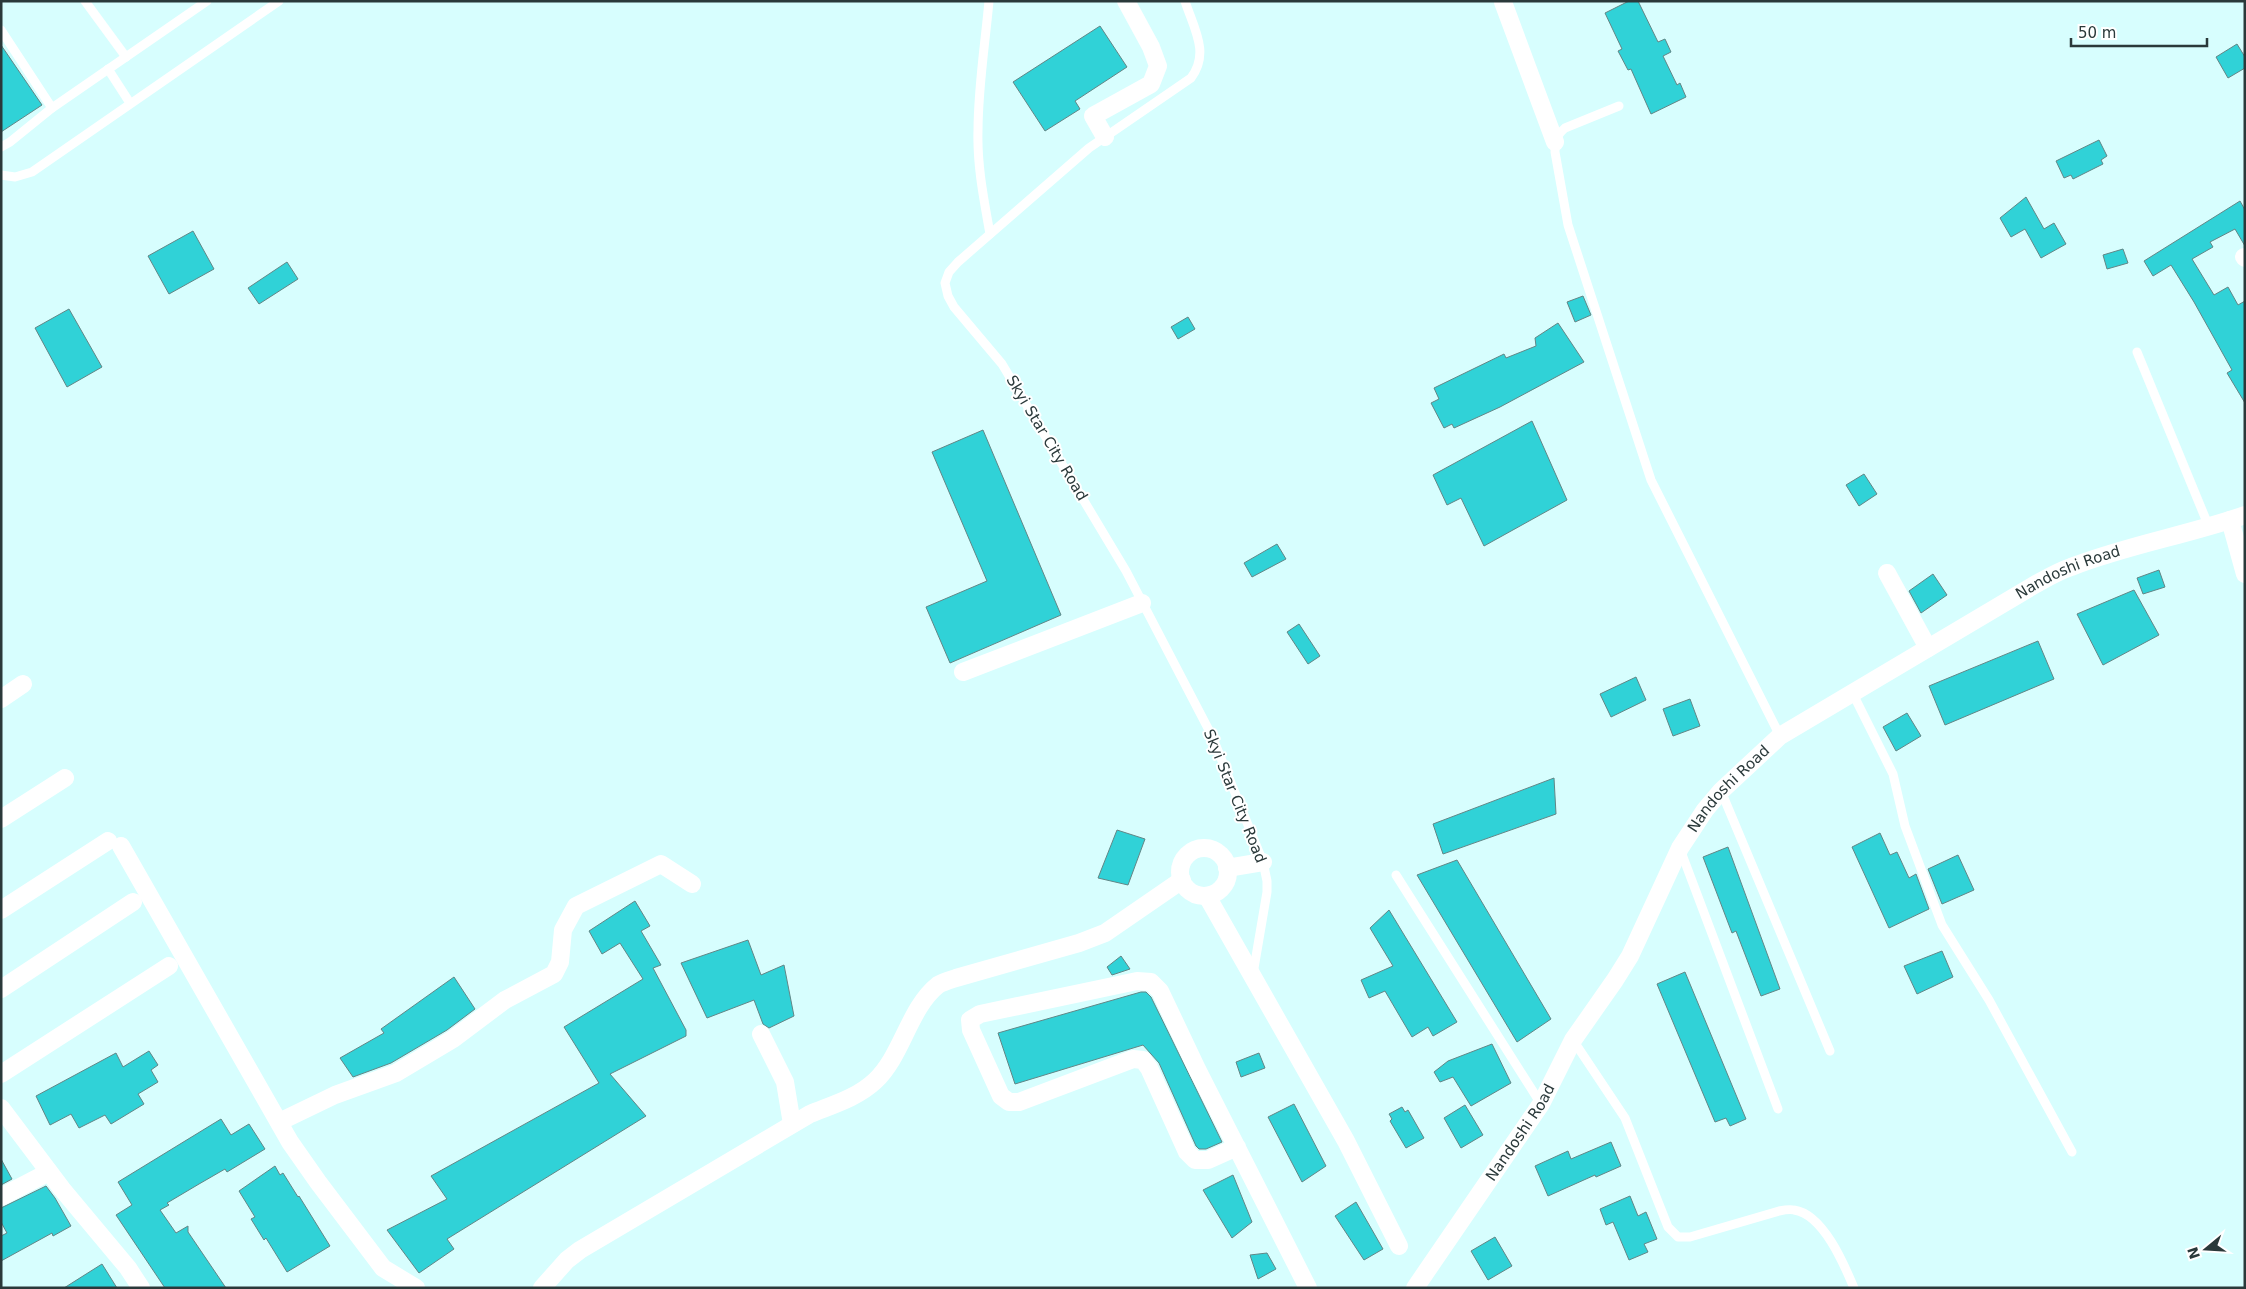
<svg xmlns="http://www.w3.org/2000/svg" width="2246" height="1289" font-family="'DejaVu Sans',sans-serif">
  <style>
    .building { fill: #30d2d7; stroke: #628686 }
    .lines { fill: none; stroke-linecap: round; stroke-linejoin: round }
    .service { stroke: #fff; stroke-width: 9 }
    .minor { stroke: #fff; stroke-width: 18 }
    .labels { text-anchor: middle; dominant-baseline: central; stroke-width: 4; stroke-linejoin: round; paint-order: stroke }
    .street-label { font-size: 15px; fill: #2a393a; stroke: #fff }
  </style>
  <rect width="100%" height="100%" fill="#d7fefe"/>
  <g class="building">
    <polygon points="1629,1 1638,1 1658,42 1665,39 1671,52 1663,56 1677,85 1680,83 1686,97 1651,114 1631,69 1628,70 1618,51 1622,49 1605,13"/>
    <polygon points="1100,26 1127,67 1075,101 1080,109 1045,131 1013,82"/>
    <polygon points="2237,44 2245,57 2245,68 2228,78 2216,57"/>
    <polygon points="1,45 42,105 1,132"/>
    <polygon points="2099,140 2107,156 2101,160 2103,164 2073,179 2071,175 2064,178 2056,161"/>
    <polygon points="2026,197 2044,229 2054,223 2066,244 2041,258 2025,229 2011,237 2000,218"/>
    <polygon points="2240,201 2245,210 2245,246 2235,229 2210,242 2213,247 2192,259 2214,295 2228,287 2238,305 2245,301 2245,403 2227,373 2232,370 2194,302 2171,265 2153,276 2144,261"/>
    <polygon points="193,231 214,269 169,294 148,256"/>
    <polygon points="2123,249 2128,263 2107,269 2103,255"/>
    <polygon points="287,262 298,279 259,304 248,288"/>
    <polygon points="1583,296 1591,315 1575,322 1567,302"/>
    <polygon points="69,309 102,367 67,387 35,328"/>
    <polygon points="1188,317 1195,329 1178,339 1171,327"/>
    <polygon points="1558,323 1584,362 1500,407 1454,428 1452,424 1444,428 1431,403 1439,399 1434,388 1504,354 1506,358 1536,346 1535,338"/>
    <polygon points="1532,421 1567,500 1484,546 1461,498 1447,505 1433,475"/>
    <polygon points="983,430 1061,615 950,663 926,607 987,581 932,452"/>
    <polygon points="1864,474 1877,494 1859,506 1846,485"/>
    <polygon points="1277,544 1286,559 1252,577 1244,563"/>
    <polygon points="2159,570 2165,587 2143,594 2137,578"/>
    <polygon points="1933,574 1947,595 1921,613 1909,591"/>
    <polygon points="2134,590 2159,635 2103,665 2077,614"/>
    <polygon points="1299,624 1320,656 1308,664 1287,632"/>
    <polygon points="2038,641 2054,679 1945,725 1929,686"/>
    <polygon points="1636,677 1646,700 1611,717 1600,694"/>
    <polygon points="1690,699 1700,726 1673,736 1663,709"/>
    <polygon points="1907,713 1921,736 1896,751 1883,727"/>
    <polygon points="1554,778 1556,814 1443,854 1433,824"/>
    <polygon points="1117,830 1145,839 1128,885 1098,878"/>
    <polygon points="1880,833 1890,855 1897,852 1909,878 1916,874 1929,909 1889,928 1852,847"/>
    <polygon points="1728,847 1780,989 1761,996 1736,931 1732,933 1703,857"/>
    <polygon points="1958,855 1974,890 1942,904 1928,869"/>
    <polygon points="1457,860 1551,1019 1517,1042 1417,875"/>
    <polygon points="635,901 650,926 641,931 661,965 653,968 686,1030 686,1036 610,1074 646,1116 447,1239 454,1249 419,1273 387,1230 447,1199 431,1176 599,1083 564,1027 643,979 620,943 602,954 589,931"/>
    <polygon points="1389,910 1457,1022 1433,1036 1428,1027 1412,1037 1385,991 1369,998 1361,980 1393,966 1370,928"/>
    <polygon points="748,940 761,975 784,965 794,1016 769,1028 763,1024 754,1000 707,1018 681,963"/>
    <polygon points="1942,951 1953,977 1917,994 1904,966"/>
    <polygon points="1121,956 1130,969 1112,975 1107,967"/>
    <polygon points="1685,972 1746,1119 1730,1126 1726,1118 1715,1122 1657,984"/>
    <polygon points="454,977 475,1009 447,1030 391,1063 353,1077 340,1058 384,1033 381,1029"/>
    <polygon points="1141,992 1146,992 1151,997 1222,1142 1206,1149 1199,1149 1196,1146 1159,1063 1143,1045 1015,1084 998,1033"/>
    <polygon points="1492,1044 1511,1083 1471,1106 1453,1077 1440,1082 1434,1072 1448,1061"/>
    <polygon points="149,1051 158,1065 151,1070 158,1082 138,1094 144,1104 111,1124 105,1115 79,1128 71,1114 50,1125 36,1096 116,1053 123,1067"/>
    <polygon points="1259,1053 1265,1068 1241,1077 1236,1062"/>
    <polygon points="1294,1104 1326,1166 1302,1182 1268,1117"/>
    <polygon points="1465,1105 1483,1135 1461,1148 1444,1118"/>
    <polygon points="1402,1107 1405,1112 1408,1110 1424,1138 1406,1148 1390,1121 1392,1119 1389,1114"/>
    <polygon points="221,1119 231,1135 249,1124 265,1149 227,1172 225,1169 199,1184 167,1203 169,1205 160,1210 176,1233 188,1226 188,1232 226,1288 165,1288 116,1215 132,1205 118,1182"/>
    <polygon points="1611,1142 1621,1166 1596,1177 1595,1175 1548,1196 1535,1166 1568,1151 1571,1159"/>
    <polygon points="1,1159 12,1179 1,1185"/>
    <polygon points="275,1166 280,1175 283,1173 298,1197 299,1196 330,1246 287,1272 266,1238 264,1240 251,1219 255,1217 239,1191"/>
    <polygon points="1233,1175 1252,1222 1232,1238 1203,1190"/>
    <polygon points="46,1186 55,1198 71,1226 53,1236 52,1233 1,1261 1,1236 7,1233 1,1222 1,1208"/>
    <polygon points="1630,1196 1638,1216 1646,1212 1657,1239 1644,1244 1648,1252 1629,1260 1613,1222 1606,1225 1600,1209"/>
    <polygon points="1356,1202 1383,1249 1364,1260 1335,1216"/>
    <polygon points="1495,1237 1512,1266 1488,1280 1471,1251"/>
    <polygon points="1267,1253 1276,1269 1258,1279 1250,1255"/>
    <polygon points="102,1264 117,1288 64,1288"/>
  </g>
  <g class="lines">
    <g class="service">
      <polyline points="85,1 126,57"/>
      <path d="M989,1C985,45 978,88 978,131C977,166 984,200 990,234"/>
      <path d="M1185,1C1194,29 1210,53 1191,78L1089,148L958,262L949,272L945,283L948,296L954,307L1002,364L1126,571L1212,736L1263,862L1267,881V892L1253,974"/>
      <polyline points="1,30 52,108"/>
      <polyline points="108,69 130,103"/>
      <path d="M1619,106L1565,128C1556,136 1555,141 1555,152L1568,225L1651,480L1780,736"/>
      <polyline points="1,147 10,142 52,108 207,1"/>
      <polyline points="1,175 15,177 32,172 279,1"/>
      <polyline points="2137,352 2209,527"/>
      <polyline points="1853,694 1893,774 1905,826 1942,925 1989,1000 2072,1152"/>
      <polyline points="1721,791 1830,1051"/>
      <polyline points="1680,849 1778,1109"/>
      <polyline points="1396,875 1541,1104"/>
      <path d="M1573,1040L1625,1118L1668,1227L1678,1237H1690L1779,1211C1784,1210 1790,1209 1794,1210C1823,1214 1844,1264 1854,1288"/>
    </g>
    <g class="minor">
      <polyline points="1503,2 1555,142"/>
      <polyline points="1105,137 1093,116 1151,84 1158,66 1151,47 1126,1"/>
      <polyline points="2244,257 2245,258"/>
      <polyline points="2230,520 2245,574"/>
      <polyline points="1887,573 1928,648"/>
      <polyline points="963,672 1142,603"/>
      <polyline points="1,699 23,684"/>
      <polyline points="1,819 65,778"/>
      <polyline points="121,846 290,1142 318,1182 383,1268 416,1288"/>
      <circle cx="1204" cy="872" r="24"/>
      <polyline points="1227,868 1263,862"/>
      <polyline points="1207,896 1346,1141 1399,1246"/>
      <polyline points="1,910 108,841"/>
      <polyline points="1,989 133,902"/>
      <polyline points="761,1034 785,1082 792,1124"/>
      <polyline points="1,1074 169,966"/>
      <polyline points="1,1108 62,1189 128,1268 141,1288"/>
      <polyline points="279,1122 335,1095 396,1073 453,1039 505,1000 554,974 560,962 563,930 576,906 661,864 692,884"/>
      <polyline points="1237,1147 1208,1160 1195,1160 1187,1152 1149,1068 1143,1060 1133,1059 1019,1102 1009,1102 1001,1096 971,1030 970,1020 980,1014 1137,981 1151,982 1160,991 1197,1069 1308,1288"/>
      <polyline points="1,1197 49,1172"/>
      <path d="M542,1288L567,1260L580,1250L810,1114C832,1105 857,1098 875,1081C902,1056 909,1008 938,985C943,982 950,980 956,978L1079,943L1105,933L1182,880"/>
      <path id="s1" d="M1415,1288L1541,1104L1573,1040L1615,980L1630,956L1680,848L1705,810L1721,791L1780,736L2036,584C2047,578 2059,571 2071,567C2127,545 2188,535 2245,515"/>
    </g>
  </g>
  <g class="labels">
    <g class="street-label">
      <text transform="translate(1047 438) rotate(59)">Skyi Star City Road</text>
      <text stroke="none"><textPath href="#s1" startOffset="998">Nandoshi Road</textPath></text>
      <text stroke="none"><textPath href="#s1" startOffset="592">Nandoshi Road</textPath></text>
      <text transform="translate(1235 796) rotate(68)">Skyi Star City Road</text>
      <text stroke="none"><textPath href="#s1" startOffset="188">Nandoshi Road</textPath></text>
    </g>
  </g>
  <rect width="2246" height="1289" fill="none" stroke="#2a393a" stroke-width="5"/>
  <g transform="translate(2206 1249) rotate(252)" stroke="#ffffff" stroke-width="4" paint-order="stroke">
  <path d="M0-4L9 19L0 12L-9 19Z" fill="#2a393a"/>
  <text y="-8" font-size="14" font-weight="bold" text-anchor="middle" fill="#2a393a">N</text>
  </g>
  <path d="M2071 38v8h136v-8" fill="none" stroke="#2a393a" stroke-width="2.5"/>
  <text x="2078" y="38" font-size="15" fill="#2a393a" stroke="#ffffff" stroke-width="4" paint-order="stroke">50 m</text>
</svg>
